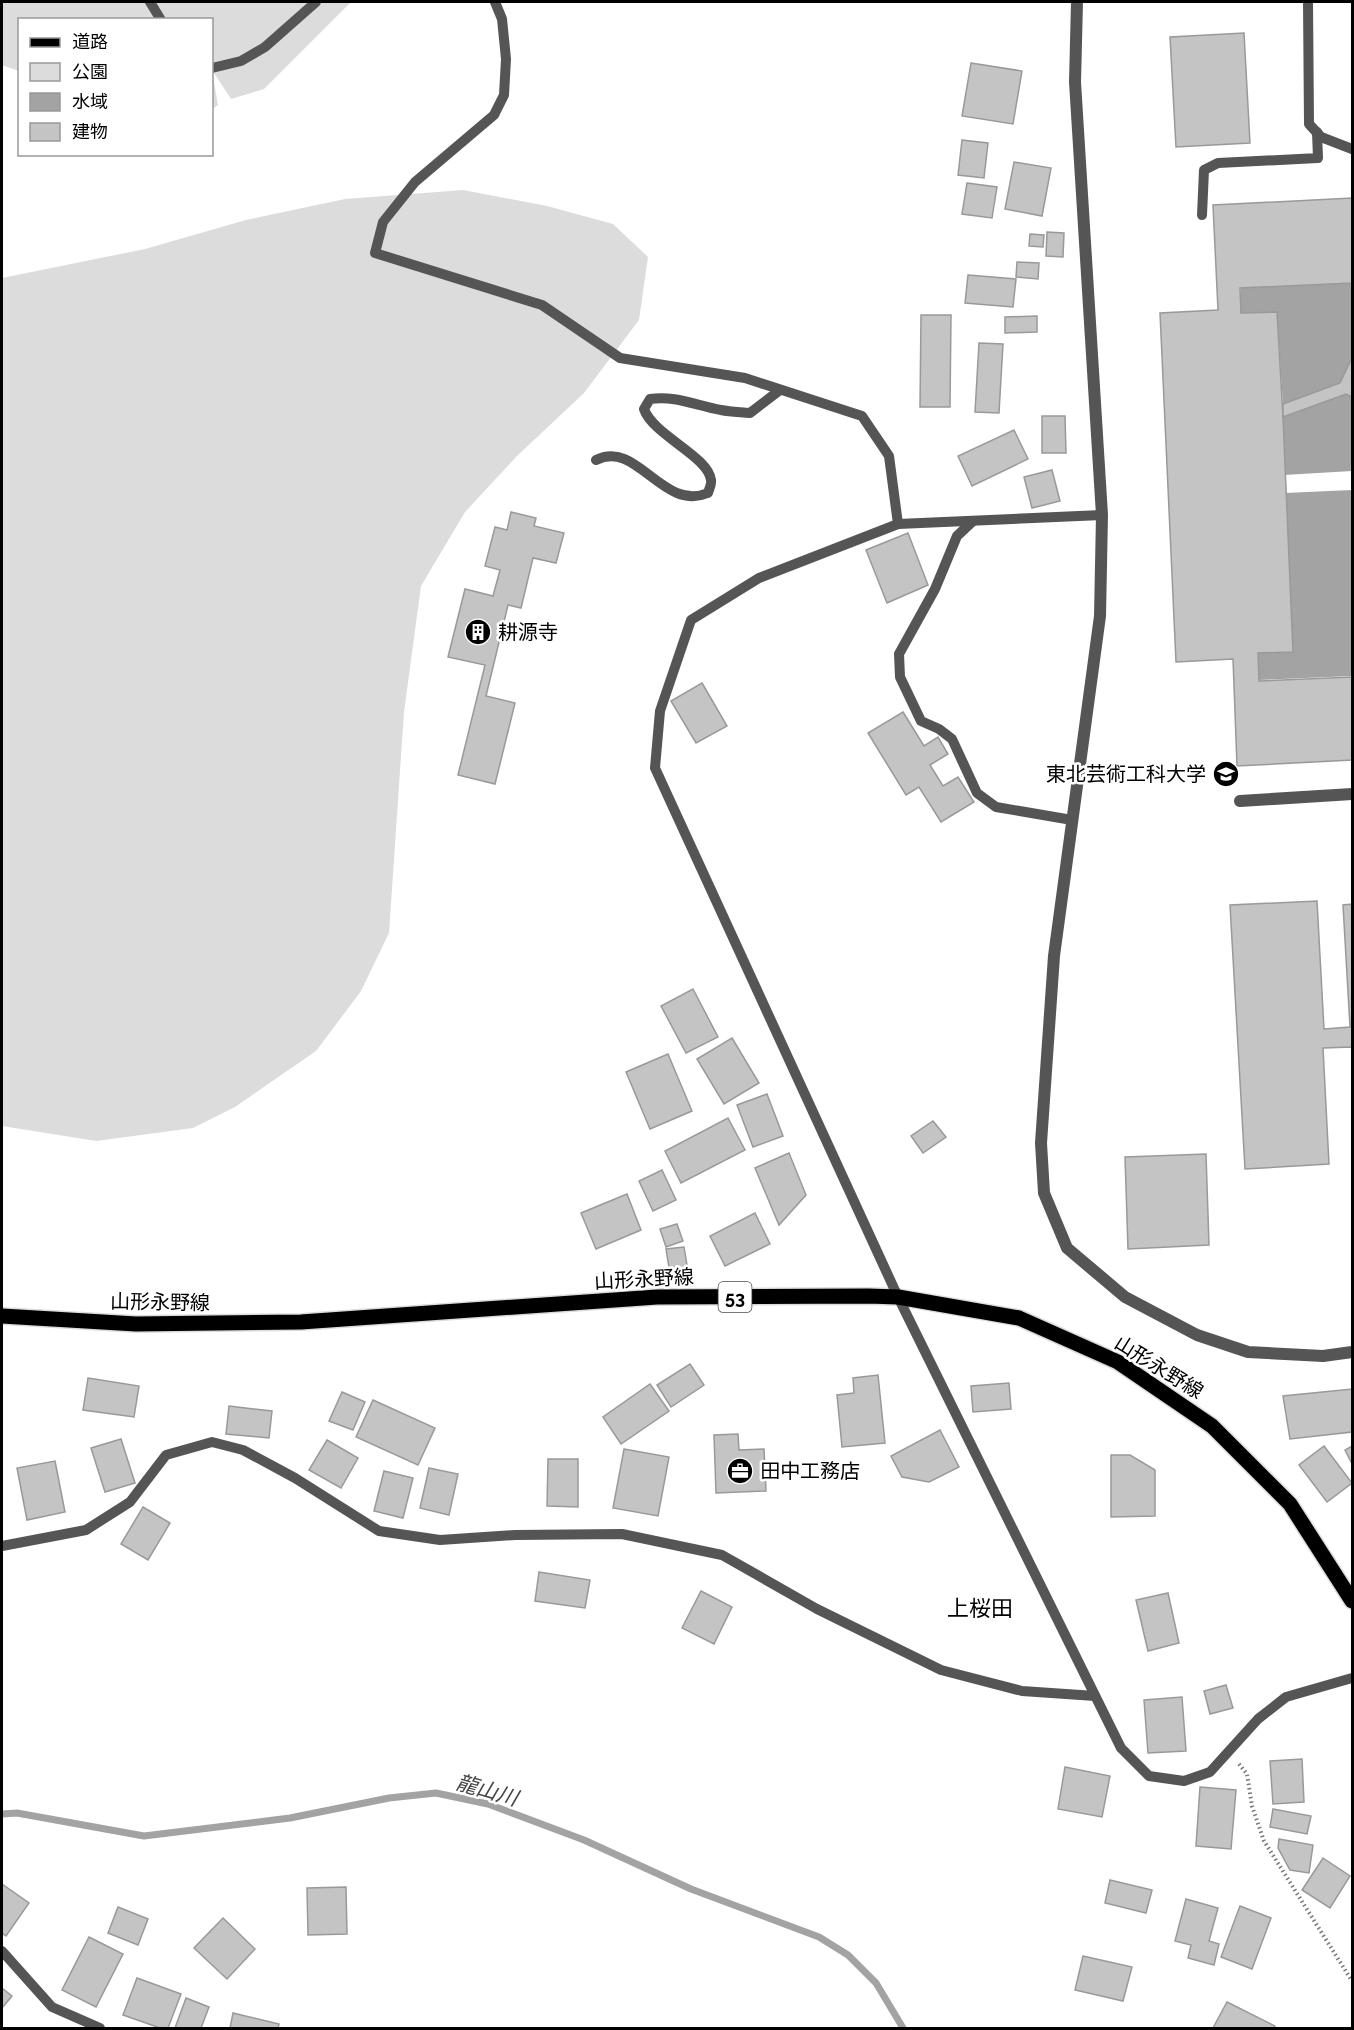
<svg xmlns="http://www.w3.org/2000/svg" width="1354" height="2030" font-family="Raleway,'Noto Sans JP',sans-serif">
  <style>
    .green { fill: #dcdcdc }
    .water { fill: #a3a3a3 }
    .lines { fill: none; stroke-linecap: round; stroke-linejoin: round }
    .stream { stroke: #a3a3a3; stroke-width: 7 }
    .building { fill: #c4c4c4; stroke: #999; stroke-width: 1.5 }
    .primary-casing { stroke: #dbdbdb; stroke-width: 18 }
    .path { stroke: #777; stroke-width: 4; stroke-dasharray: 1.5 3; stroke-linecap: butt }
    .lane { stroke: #555; stroke-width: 10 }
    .street { stroke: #555; stroke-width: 12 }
    .primary { stroke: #000; stroke-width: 15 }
    .labels { text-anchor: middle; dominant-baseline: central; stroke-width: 5; stroke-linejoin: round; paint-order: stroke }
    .shield { fill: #fff; stroke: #4c4c4c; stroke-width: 1.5 }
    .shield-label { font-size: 18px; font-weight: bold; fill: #000 }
    .poi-label { font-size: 20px; fill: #000; stroke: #fff; text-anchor: start }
    .street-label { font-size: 20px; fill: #000; stroke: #fff }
    .water-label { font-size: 21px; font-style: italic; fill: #444; stroke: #fff }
    .quarter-label { font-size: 22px; fill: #000; stroke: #fff }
  </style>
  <rect width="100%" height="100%" fill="#fff"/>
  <g class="green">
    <polygon points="2,2 351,2 264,89 231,99 212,70 218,105 212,109 212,20 20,20 19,71 2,65"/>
    <polygon points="463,190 547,206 613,224 648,257 639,320 584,393 517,456 465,512 421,586 404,712 389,933 361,991 316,1051 235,1107 193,1128 96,1141 2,1126 2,278 145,249 246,220 345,199"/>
  </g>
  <g class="water">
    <polygon points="1352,283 1352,358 1340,383 1283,404 1277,312 1241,313 1241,288"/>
    <polygon points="1346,394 1352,397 1352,471 1284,475 1283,417"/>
    <polygon points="1352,490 1352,676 1259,680 1258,653 1292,652 1285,493"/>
  </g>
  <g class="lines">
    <polyline class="stream" points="2,1814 17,1813 144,1836 290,1818 389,1798 436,1793 488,1804 584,1840 691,1889 819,1937 848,1955 876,1983 903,2028"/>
  </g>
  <g class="building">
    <polygon points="1244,33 1250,143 1176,147 1170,37"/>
    <polygon points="971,63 1022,71 1013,124 962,116"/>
    <polygon points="962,140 988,143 984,178 958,175"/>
    <polygon points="1014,162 1051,168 1042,216 1005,209"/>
    <polygon points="967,183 997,187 992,218 962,214"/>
    <polygon points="1352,198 1352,283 1240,288 1241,313 1277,312 1283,417 1293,652 1258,653 1259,681 1352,677 1352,760 1237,766 1233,659 1176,662 1160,313 1218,310 1213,205"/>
    <polygon points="1047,232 1064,233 1063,257 1046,256"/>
    <polygon points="1030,234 1044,235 1043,247 1029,246"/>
    <polygon points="1017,262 1039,263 1038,279 1016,277"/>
    <polygon points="968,275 1016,279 1013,307 965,303"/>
    <polygon points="921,315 951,315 950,407 920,407"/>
    <polygon points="1037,316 1037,332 1005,333 1005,317"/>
    <polygon points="979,343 1003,344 999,413 975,412"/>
    <polygon points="1352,358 1352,397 1346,394 1283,417 1283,404 1340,383"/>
    <polygon points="1042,416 1065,416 1066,453 1042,453"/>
    <polygon points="1014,430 1028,459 972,486 958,456"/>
    <polygon points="1052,470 1060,501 1032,508 1024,477"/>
    <polygon points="511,512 536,518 534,526 564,533 556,563 533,558 521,608 508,605 486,696 515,703 495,784 458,775 485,665 448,657 465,589 493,596 500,570 485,566 495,527 507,530"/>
    <polygon points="908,533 928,585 887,603 866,550"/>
    <polygon points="702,683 727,726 696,743 671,701"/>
    <polygon points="903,712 924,746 938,737 948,754 930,765 943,786 958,777 974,802 941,822 919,787 906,795 868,733"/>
    <polygon points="1317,901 1324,1029 1350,1027 1343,905 1352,904 1352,1055 1352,1047 1323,1048 1329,1164 1245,1169 1230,905"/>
    <polygon points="693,989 718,1037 686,1053 661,1006"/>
    <polygon points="732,1038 759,1083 724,1104 697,1059"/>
    <polygon points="668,1054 692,1111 650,1129 626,1072"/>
    <polygon points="767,1094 783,1136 753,1147 737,1105"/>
    <polygon points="728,1118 745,1150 681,1183 665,1151"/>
    <polygon points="933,1121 946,1137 923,1153 911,1136"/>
    <polygon points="789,1153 806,1195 779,1225 755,1168"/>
    <polygon points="1206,1154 1209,1245 1128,1249 1125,1157"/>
    <polygon points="662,1170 676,1200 653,1211 639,1181"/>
    <polygon points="627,1194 641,1230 596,1249 581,1213"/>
    <polygon points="755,1213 770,1244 725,1266 710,1236"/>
    <polygon points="677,1224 683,1241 666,1247 660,1229"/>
    <polygon points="684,1247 688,1271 670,1274 666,1249"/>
    <polygon points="690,1364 704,1385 671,1407 657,1385"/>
    <polygon points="878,1375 885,1443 842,1447 837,1395 854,1393 853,1378"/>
    <polygon points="88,1378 139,1386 134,1417 83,1410"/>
    <polygon points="1009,1383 1011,1409 973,1412 971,1386"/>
    <polygon points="650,1384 669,1411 621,1444 603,1417"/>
    <polygon points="1352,1389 1352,1432 1290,1439 1283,1396"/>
    <polygon points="342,1392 365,1402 353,1430 329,1421"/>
    <polygon points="373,1400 435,1428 418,1465 356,1437"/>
    <polygon points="229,1406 272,1411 269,1438 226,1434"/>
    <polygon points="940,1430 959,1467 929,1482 902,1477 891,1456"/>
    <polygon points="738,1434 739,1450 764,1449 766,1491 716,1493 714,1435"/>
    <polygon points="121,1439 135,1483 105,1492 91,1448"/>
    <polygon points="327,1440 358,1458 341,1488 309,1470"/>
    <polygon points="1324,1446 1352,1483 1327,1502 1299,1465"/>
    <polygon points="1352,1446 1352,1464 1345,1450"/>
    <polygon points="624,1449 669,1457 658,1516 613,1508"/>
    <polygon points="1111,1455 1130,1455 1155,1470 1155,1516 1111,1517"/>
    <polygon points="548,1459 578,1459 578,1507 547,1506"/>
    <polygon points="55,1461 65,1512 27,1520 17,1468"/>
    <polygon points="429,1468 458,1474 449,1515 420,1508"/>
    <polygon points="384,1471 413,1478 403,1518 374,1511"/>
    <polygon points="143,1507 170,1523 148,1560 121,1544"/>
    <polygon points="539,1572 590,1580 585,1608 535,1601"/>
    <polygon points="701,1591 732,1607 714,1644 682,1628"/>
    <polygon points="1168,1593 1179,1643 1148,1651 1136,1600"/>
    <polygon points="1226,1685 1233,1708 1210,1714 1204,1691"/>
    <polygon points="1182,1697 1186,1751 1148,1753 1144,1700"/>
    <polygon points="1302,1759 1304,1802 1273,1804 1270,1761"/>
    <polygon points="1065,1767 1110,1776 1102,1817 1058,1809"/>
    <polygon points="1200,1787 1236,1790 1231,1849 1196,1846"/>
    <polygon points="1273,1809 1311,1816 1307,1834 1270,1827"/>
    <polygon points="1279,1839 1313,1845 1309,1873 1290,1870 1278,1848"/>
    <polygon points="1323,1858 1350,1876 1330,1908 1302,1890"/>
    <polygon points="1110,1880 1152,1890 1146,1913 1105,1903"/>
    <polygon points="2,1884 29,1903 6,1936 2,1933"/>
    <polygon points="346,1887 347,1934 308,1935 307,1888"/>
    <polygon points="1186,1899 1218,1908 1209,1941 1219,1944 1214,1965 1188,1958 1191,1945 1175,1941"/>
    <polygon points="1240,1906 1271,1918 1252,1969 1221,1957"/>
    <polygon points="118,1907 148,1919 138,1945 108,1933"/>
    <polygon points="223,1918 255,1949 227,1979 194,1948"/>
    <polygon points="89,1937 123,1954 96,2007 62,1990"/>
    <polygon points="1083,1956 1132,1967 1123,2001 1075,1990"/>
    <polygon points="137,1978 181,1994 168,2028 160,2028 123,2015"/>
    <polygon points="2,1988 12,1996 2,2008"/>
    <polygon points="186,1998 209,2007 201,2028 175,2028"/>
    <polygon points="1227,2002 1275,2026 1274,2028 1213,2028"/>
    <polygon points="233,2013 279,2024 278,2028 230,2028"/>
  </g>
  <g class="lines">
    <g class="primary-casing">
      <polyline id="primary" points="2,1316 136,1324 301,1322 657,1297 868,1296 898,1297 1019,1318 1118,1362 1212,1426 1290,1504 1352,1601"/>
    </g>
    <polyline class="path" points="1239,1764 1247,1774 1252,1806 1264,1841 1352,1981"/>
    <g class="lane">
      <polyline points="150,2 161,20"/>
      <polyline points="495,2 502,19 506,59 504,95 494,115 415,182 383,222 375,253 542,305 620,358 745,378 862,416 889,456 898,524"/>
      <polyline points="1308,2 1309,124 1321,137 1352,149"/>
      <polyline points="212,68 241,61 265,47 316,2"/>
      <polyline points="1202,215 1204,170 1218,163 1318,158 1317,132"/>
      <path d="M596,460C637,439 662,512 708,493C709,489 712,484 711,480C708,456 653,435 644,409L650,399C675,395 697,406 721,410C731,412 741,412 750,413L780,390"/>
      <polyline points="1102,515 898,524 759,578 691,620 660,711 655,768 898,1297 1121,1748 1149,1776 1184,1781 1210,1772 1258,1719 1286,1697 1352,1678"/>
      <polyline points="973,521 957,536 935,589 899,654 900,677 921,721 939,729 952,739 977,793 996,807 1072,820"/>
      <polyline points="2,1546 86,1530 130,1502 166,1455 212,1442 243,1450 295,1478 379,1531 440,1540 515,1535 622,1534 722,1555 817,1609 941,1670 1022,1691 1095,1696"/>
      <polyline points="2,1951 52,2007 100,2028"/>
    </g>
    <g class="street">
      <polyline points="1077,2 1075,82 1102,515 1100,616 1054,956 1041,1143 1044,1193 1067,1248 1125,1297 1197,1335 1248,1352 1323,1356 1352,1352"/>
      <polyline points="1240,801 1352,794"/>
    </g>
    <use href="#primary" class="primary"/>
  </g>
  <defs>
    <g id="building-disc" transform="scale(1.35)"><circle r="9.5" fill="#000" stroke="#fff"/><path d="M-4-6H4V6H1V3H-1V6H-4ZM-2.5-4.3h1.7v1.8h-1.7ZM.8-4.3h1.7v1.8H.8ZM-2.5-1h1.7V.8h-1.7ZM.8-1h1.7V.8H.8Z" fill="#fff"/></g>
    <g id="school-disc" transform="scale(1.35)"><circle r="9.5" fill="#000" stroke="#fff"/><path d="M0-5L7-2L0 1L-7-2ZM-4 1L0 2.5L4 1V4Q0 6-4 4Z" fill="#fff"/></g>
    <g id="office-disc" transform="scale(1.35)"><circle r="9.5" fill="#000" stroke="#fff"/><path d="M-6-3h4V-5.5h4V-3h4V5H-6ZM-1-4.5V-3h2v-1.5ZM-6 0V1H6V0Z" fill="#fff"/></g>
  </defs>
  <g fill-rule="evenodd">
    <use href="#building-disc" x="478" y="632"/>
    <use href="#school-disc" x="1226" y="774"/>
    <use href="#office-disc" x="740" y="1471"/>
  </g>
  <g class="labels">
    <rect class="shield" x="718.5" y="1282" width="33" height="30" rx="4.5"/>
    <g class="shield-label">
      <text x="735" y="1297">53</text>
    </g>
    <g class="poi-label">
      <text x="498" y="632">耕源寺</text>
      <text x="1206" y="774" text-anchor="end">東北芸術工科大学</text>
      <text x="760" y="1471">田中工務店</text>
    </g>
    <g class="street-label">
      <text transform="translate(644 1279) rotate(-3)">山形永野線</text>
      <text transform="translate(160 1302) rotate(1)">山形永野線</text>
      <text transform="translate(1159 1367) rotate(32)">山形永野線</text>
    </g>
    <g class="water-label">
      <text transform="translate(487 1790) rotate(16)">龍山川</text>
    </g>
    <g class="quarter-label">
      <text x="980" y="1608">上桜田</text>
    </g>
  </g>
  <rect width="1354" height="2030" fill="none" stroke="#000000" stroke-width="6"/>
  <rect x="18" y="18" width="195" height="138" fill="#ffffff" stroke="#999999" stroke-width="1.5"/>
  <rect x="30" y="38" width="30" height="9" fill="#000000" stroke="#999999" stroke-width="1.5"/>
  <text x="72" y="48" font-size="18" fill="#000000">道路</text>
  <rect x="30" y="63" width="30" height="18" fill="#dcdcdc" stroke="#999999" stroke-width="1.5"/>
  <text x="72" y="78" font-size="18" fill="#000000">公園</text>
  <rect x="30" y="93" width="30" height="18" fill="#a3a3a3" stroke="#999999" stroke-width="1.5"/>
  <text x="72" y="108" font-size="18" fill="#000000">水域</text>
  <rect x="30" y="123" width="30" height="18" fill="#c4c4c4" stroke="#999999" stroke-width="1.5"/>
  <text x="72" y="138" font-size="18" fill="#000000">建物</text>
</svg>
